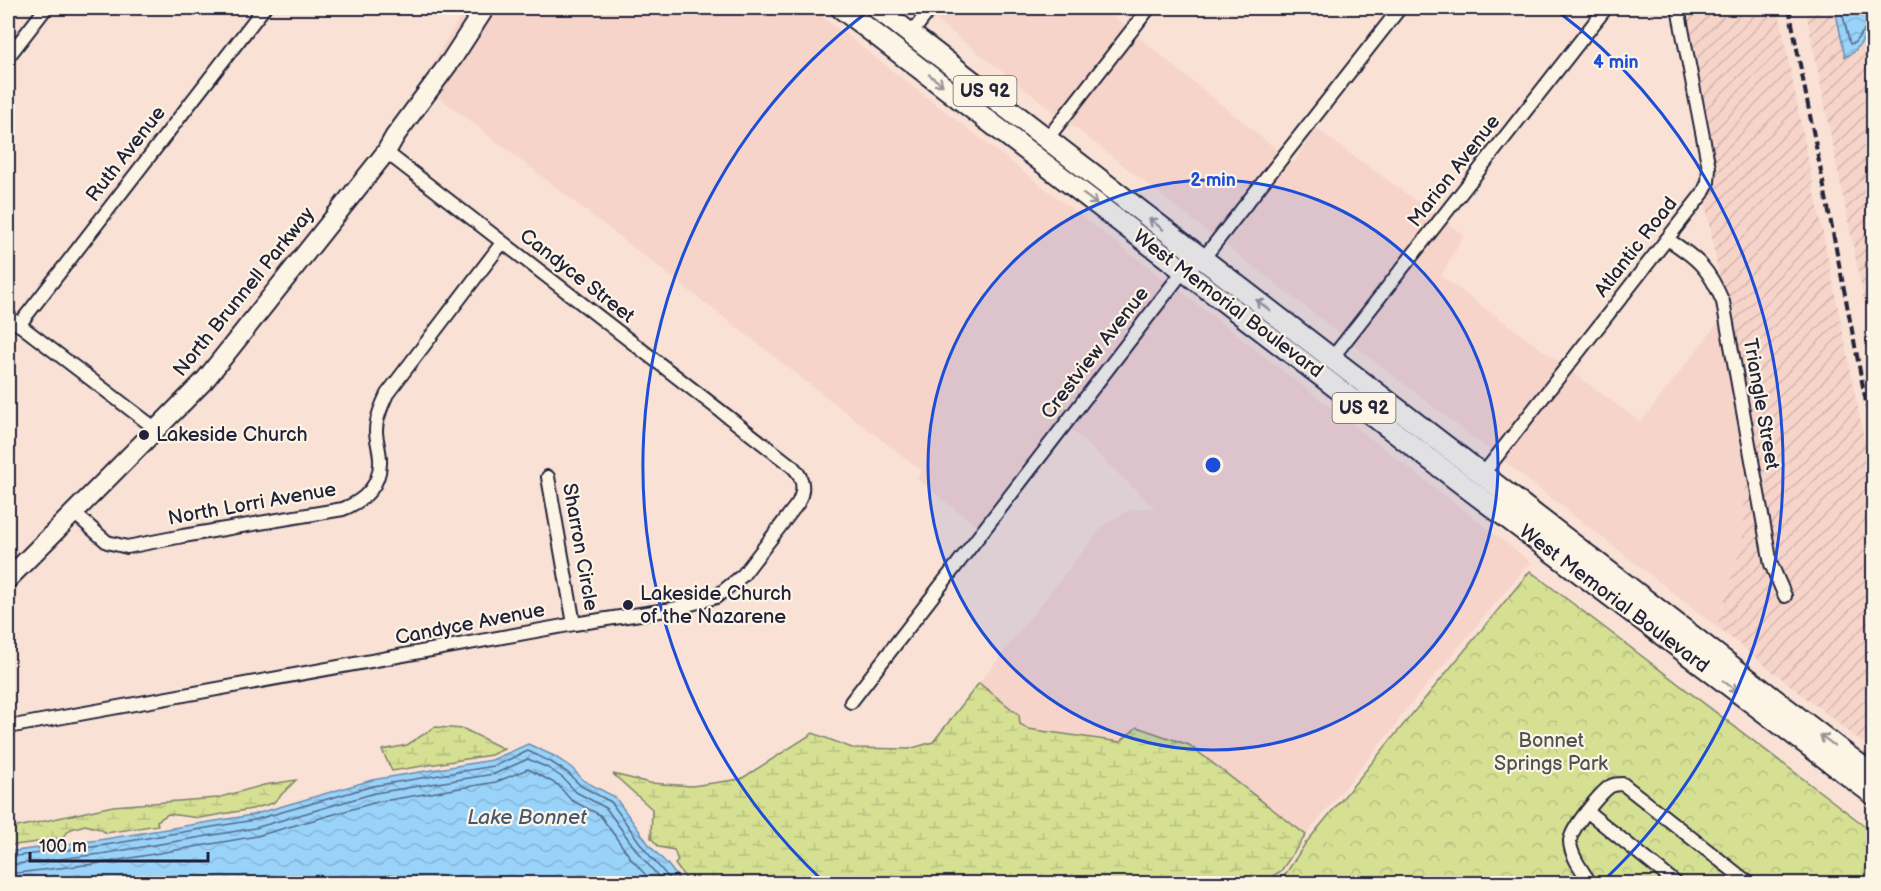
<svg xmlns="http://www.w3.org/2000/svg" width="1881" height="891" font-family="'Balsamiq Sans',sans-serif">
  <style>
    .built { fill: #f7d4ca }
    .industrial { fill: url(#industrial-furrows) }
    .forest { fill: url(#forest-crowns); stroke: #7c8167; stroke-width: 1.5 }
    .wetland { fill: url(#wetland-marsh); stroke: #7c8167; stroke-width: 1.5 }
    .water { fill: url(#water-waves); stroke: #6a8cae; stroke-width: 1.5 }
    .lines { fill: none; stroke-linecap: round; stroke-linejoin: round }
    .shore { stroke: #526987; stroke-width: 1.5 }
    .street-casing { stroke: #22223b; stroke-width: 16 }
    .secondary-casing { stroke: #22223b; stroke-width: 22 }
    .primary-casing { stroke: #22223b; stroke-width: 24 }
    .street { stroke: #fcf5e5; stroke-width: 12 }
    .secondary { stroke: #fcf5e5; stroke-width: 18 }
    .primary { stroke: #fcf5e5; stroke-width: 20 }
    .rail { stroke: #22223b; stroke-width: 4; stroke-dasharray: 9 4.5; stroke-linecap: butt }
    .oneway { stroke: #9a9698 }
    .ring { fill: none; stroke: #1d4ed8; stroke-width: 3 }
    .poi-dot { fill: #22223b; stroke: #fcf5e5; stroke-width: 2 }
    .labels { text-anchor: middle; dominant-baseline: central; stroke-width: 4.5; stroke-linejoin: round; paint-order: stroke }
    .shield { fill: #fcf5e5; stroke: #63616e; stroke-width: 1.5 }
    .shield-label { font-size: 18px; font-weight: bold; fill: #22223b }
    .street-label { font-size: 20px; fill: #22223b; stroke: #fcf5e5 }
    .poi-label { font-size: 20px; fill: #22223b; stroke: #fcf5e5; text-anchor: start }
    .park-label { font-size: 20px; fill: #4f5251; stroke: #fcf5e5 }
    .water-label { font-size: 21px; font-style: italic; fill: #465774; stroke: #fcf5e5 }
    .centre { fill: #1d4ed8; stroke: #fcf5e5; stroke-width: 3 }
    .ring-label { font-size: 18px; text-anchor: middle; font-weight: bold; fill: #1d4ed8; stroke: #fcf5e5; stroke-width: 4.5; stroke-linejoin: round; paint-order: stroke }
  </style>
  <defs>
    <pattern id="industrial-furrows" width="10" height="10" patternUnits="userSpaceOnUse" patternTransform="scale(1.5)"><rect width="10" height="10" fill="#f7d4ca"/><path d="M-1 1l2-2M0 10L10 0M9 11l2-2" fill="none" stroke="#d3b6ae"/></pattern>
    <pattern id="forest-crowns" width="20" height="18" patternUnits="userSpaceOnUse" patternTransform="scale(1.5)"><rect width="20" height="18" fill="#d5e093"/><path d="M2 6a3 3 0 1 1 6 0M12 15a3 3 0 1 1 6 0" fill="none" stroke="#b7c080"/></pattern>
    <pattern id="wetland-marsh" width="20" height="14" patternUnits="userSpaceOnUse" patternTransform="scale(1.5)"><rect width="20" height="14" fill="#d5e093"/><path d="M1 5h8M5 5V1M11 12h8M15 12V8" fill="none" stroke="#b7c080"/></pattern>
    <pattern id="water-waves" width="16" height="10" patternUnits="userSpaceOnUse" patternTransform="scale(1.5)"><rect width="16" height="10" fill="#9ad3fa"/><path d="M0 5q4-4 8 0t8 0" fill="none" stroke="#84b5d7"/></pattern>
  </defs>
  <rect width="100%" height="100%" fill="#f9e2d5"/>
  <filter id="ink" filterUnits="userSpaceOnUse"><feTurbulence type="fractalNoise" baseFrequency=".0167" numOctaves="2"/><feDisplacementMap in="SourceGraphic" scale="12" xChannelSelector="R" yChannelSelector="G"/><feConvolveMatrix kernelMatrix="1 2 1 2 8 2 1 2 1" color-interpolation-filters="sRGB"/></filter>
  <g filter="url(#ink)">
    <g class="built">
      <polygon points="447,8 478,8 425,87 421,84 460,17"/>
      <polygon points="492,8 811,8 1167,282 978,527 917,479 922,471 435,94"/>
      <polygon points="939,8 1101,8 1127,27 1058,115 932,17"/>
      <polygon points="1136,35 1280,152 1213,236 1068,122"/>
      <polygon points="1315,128 1436,215 1342,335 1223,243 1290,159 1294,163"/>
      <polygon points="1446,222 1464,235 1441,276 1562,364 1492,452 1351,343"/>
      <polygon points="1177,289 1532,563 1526,567 1400,717 1397,724 1306,835 1189,745 1120,742 1028,729 1020,724 979,683 1103,526 1129,510 1155,508 1070,428"/>
      <polygon points="1720,320 1746,466 1743,537 1717,627 1502,460 1571,371 1641,422"/>
    </g>
    <g class="industrial">
      <polygon points="1685,8 1778,8 1873,483 1873,751 1717,627 1743,537 1745,462 1765,566 1781,604 1793,598 1777,561 1736,334 1729,300 1719,276 1705,201 1713,184 1715,166"/>
      <polygon points="1805,8 1835,8 1845,57 1862,43 1873,28 1873,345"/>
    </g>
    <polygon class="forest" points="1530,571 1873,832 1873,883 1279,884 1305,844"/>
    <g class="wetland">
      <polygon points="979,683 1019,715 1020,724 1028,729 1120,742 1137,727 1189,745 1306,835 1281,871 1268,879 1268,883 689,883 675,864 678,861 674,850 659,847 651,838 652,809 613,774 650,783 692,786 741,779 813,733 852,748 909,749 933,742"/>
      <polygon points="435,727 464,729 504,749 491,755 392,771 382,750 407,745"/>
      <polygon points="296,780 273,803 252,809 200,818 168,814 157,821 158,825 106,833 100,829 85,825 71,829 60,839 8,846 8,829 113,806 217,798 264,785"/>
    </g>
    <g class="water">
      <polygon points="1835,8 1873,8 1873,28 1853,53 1845,57"/>
      <polygon points="528,744 554,756 572,768 584,781 615,797 650,846 669,866 682,883 8,883 8,852 99,840 252,815 372,780 492,760"/>
    </g>
    <g class="lines">
      <g class="shore">
        <polyline points="1841,8 1850,44 1854,43 1867,27 1874,25"/>
        <polyline points="8,857 100,846 254,820 373,786 494,766 528,751 551,762 568,773 581,786 611,802 645,850 674,884"/>
        <polyline points="8,865 101,854 255,828 375,793 494,774 528,759 548,768 563,778 576,792 606,808 639,854 665,884"/>
        <polyline points="8,874 102,863 257,836 377,802 496,782 528,769 558,785 571,800 600,815 632,860 654,884"/>
      </g>
      <g class="street-casing">
        <g id="street">
          <polyline points="911,34 931,8"/>
          <polyline points="8,57 46,8"/>
          <polyline points="1047,139 1149,8"/>
          <path d="M1667,239C1698,258 1709,269 1723,302L1771,564L1785,596"/>
          <polyline points="8,316 156,429"/>
          <polyline points="19,325 264,8"/>
          <polyline points="1332,358 1606,8"/>
          <polyline points="1483,474 1703,193 1708,182 1709,168 1678,8"/>
          <polyline points="548,477 574,624"/>
          <path d="M73,512L107,542L127,547L183,536L343,509C363,501 379,487 380,464C381,453 376,441 376,431C376,418 382,405 387,394L502,243"/>
          <polyline points="851,702 1184,270 1202,260 1400,8"/>
          <path d="M8,727L574,624L673,609L716,597L743,575L798,503C805,489 804,478 793,467L386,152"/>
          <polyline points="1588,812 1677,884"/>
          <path d="M1591,884C1583,872 1570,855 1570,841C1571,828 1599,795 1609,787C1614,784 1617,784 1623,784L1750,884"/>
        </g>
      </g>
      <g class="secondary-casing">
        <polyline id="secondary" points="8,579 205,380 386,152 395,136 452,59 485,8"/>
      </g>
      <g class="primary-casing">
        <g id="primary">
          <polyline points="841,8 1470,490 1874,795"/>
          <polyline points="877,8 1874,776"/>
        </g>
      </g>
      <use href="#street" class="street"/>
      <use href="#secondary" class="secondary"/>
      <use href="#primary" class="primary"/>
      <polyline class="rail" points="1789,8 1874,443"/>
    </g>
    <defs><path id="oneway-shaft" d="M-6 0H5M1.5-3L5.5 0L1.5 3" fill="none" stroke-width="1.6" stroke-linecap="round" stroke-linejoin="round" transform="scale(1.5)"/></defs>
    <g class="oneway">
      <use href="#oneway-shaft" transform="translate(936 80) rotate(38)"/>
      <use href="#oneway-shaft" transform="translate(1090 199) rotate(37)"/>
      <use href="#oneway-shaft" transform="translate(1156 224) rotate(-142)"/>
      <use href="#oneway-shaft" transform="translate(1263 305) rotate(-143)"/>
      <use href="#oneway-shaft" transform="translate(1730 686) rotate(37)"/>
      <use href="#oneway-shaft" transform="translate(1827 740) rotate(-143)"/>
    </g>
  </g>
  <circle cx="1213" cy="465" r="285" fill="#1d4ed8" fill-opacity=".12"/>
  <g class="ring">
    <circle cx="1213" cy="465" r="285"/>
    <path d="M824 882A570 570 0 0 1 870 10M1556 10A570 570 0 0 1 1602 882"/>
  </g>
  <g class="poi-dot">
    <circle cx="144" cy="435" r="6"/>
    <circle cx="628" cy="605" r="6"/>
  </g>
  <g class="labels">
    <g class="shield">
      <rect x="953.5" y="76" width="63" height="30" rx="4.5"/>
      <rect x="1332.5" y="393" width="63" height="30" rx="4.5"/>
    </g>
    <g class="shield-label">
      <text x="985" y="91">US 92</text>
      <text x="1364" y="408">US 92</text>
    </g>
    <g class="street-label">
      <text transform="translate(126 154) rotate(-52)">Ruth Avenue</text>
      <text transform="translate(1454 171) rotate(-52)">Marion Avenue</text>
      <text transform="translate(1636 247) rotate(-52)">Atlantic Road</text>
      <text transform="translate(577 276) rotate(38)">Candyce Street</text>
      <text transform="translate(244 292) rotate(-51)">North Brunnell Parkway</text>
      <text transform="translate(1228 304) rotate(37)">West Memorial Boulevard</text>
      <text transform="translate(1095 353) rotate(-52)">Crestview Avenue</text>
      <text transform="translate(1761 404) rotate(80)">Triangle Street</text>
      <text transform="translate(252 504) rotate(-10)">North Lorri Avenue</text>
      <text transform="translate(580 547) rotate(80)">Sharron Circle</text>
      <text transform="translate(1614 599) rotate(37)">West Memorial Boulevard</text>
      <text transform="translate(470 624) rotate(-11)">Candyce Avenue</text>
    </g>
    <g class="poi-label">
      <text x="156" y="435">Lakeside Church</text>
      <text x="640" y="594">Lakeside Church<tspan x="640" dy="23">of the Nazarene</tspan></text>
    </g>
    <g class="park-label">
      <text x="1551" y="741">Bonnet<tspan x="1551" dy="23">Springs Park</tspan></text>
    </g>
    <g class="water-label">
      <text x="527" y="817">Lake Bonnet</text>
    </g>
  </g>
  <circle cx="1213" cy="465" r="9" class="centre"/>
  <g class="ring-label">
    <text x="1616" y="68">4 min</text>
    <text x="1213" y="186">2 min</text>
  </g>
  <rect width="1881" height="891" fill="none" stroke="#fcf5e5" stroke-width="30"/>
  <rect x="15" y="15" width="1851" height="861" fill="none" stroke="#22223b" stroke-width="2" filter="url(#ink)"/>
  <path d="M30 852v9h178v-9" fill="none" stroke="#22223b" stroke-width="3"/>
  <text x="39" y="852" font-size="18" fill="#22223b" stroke="#fcf5e5" stroke-width="4.5" paint-order="stroke">100 m</text>
</svg>
